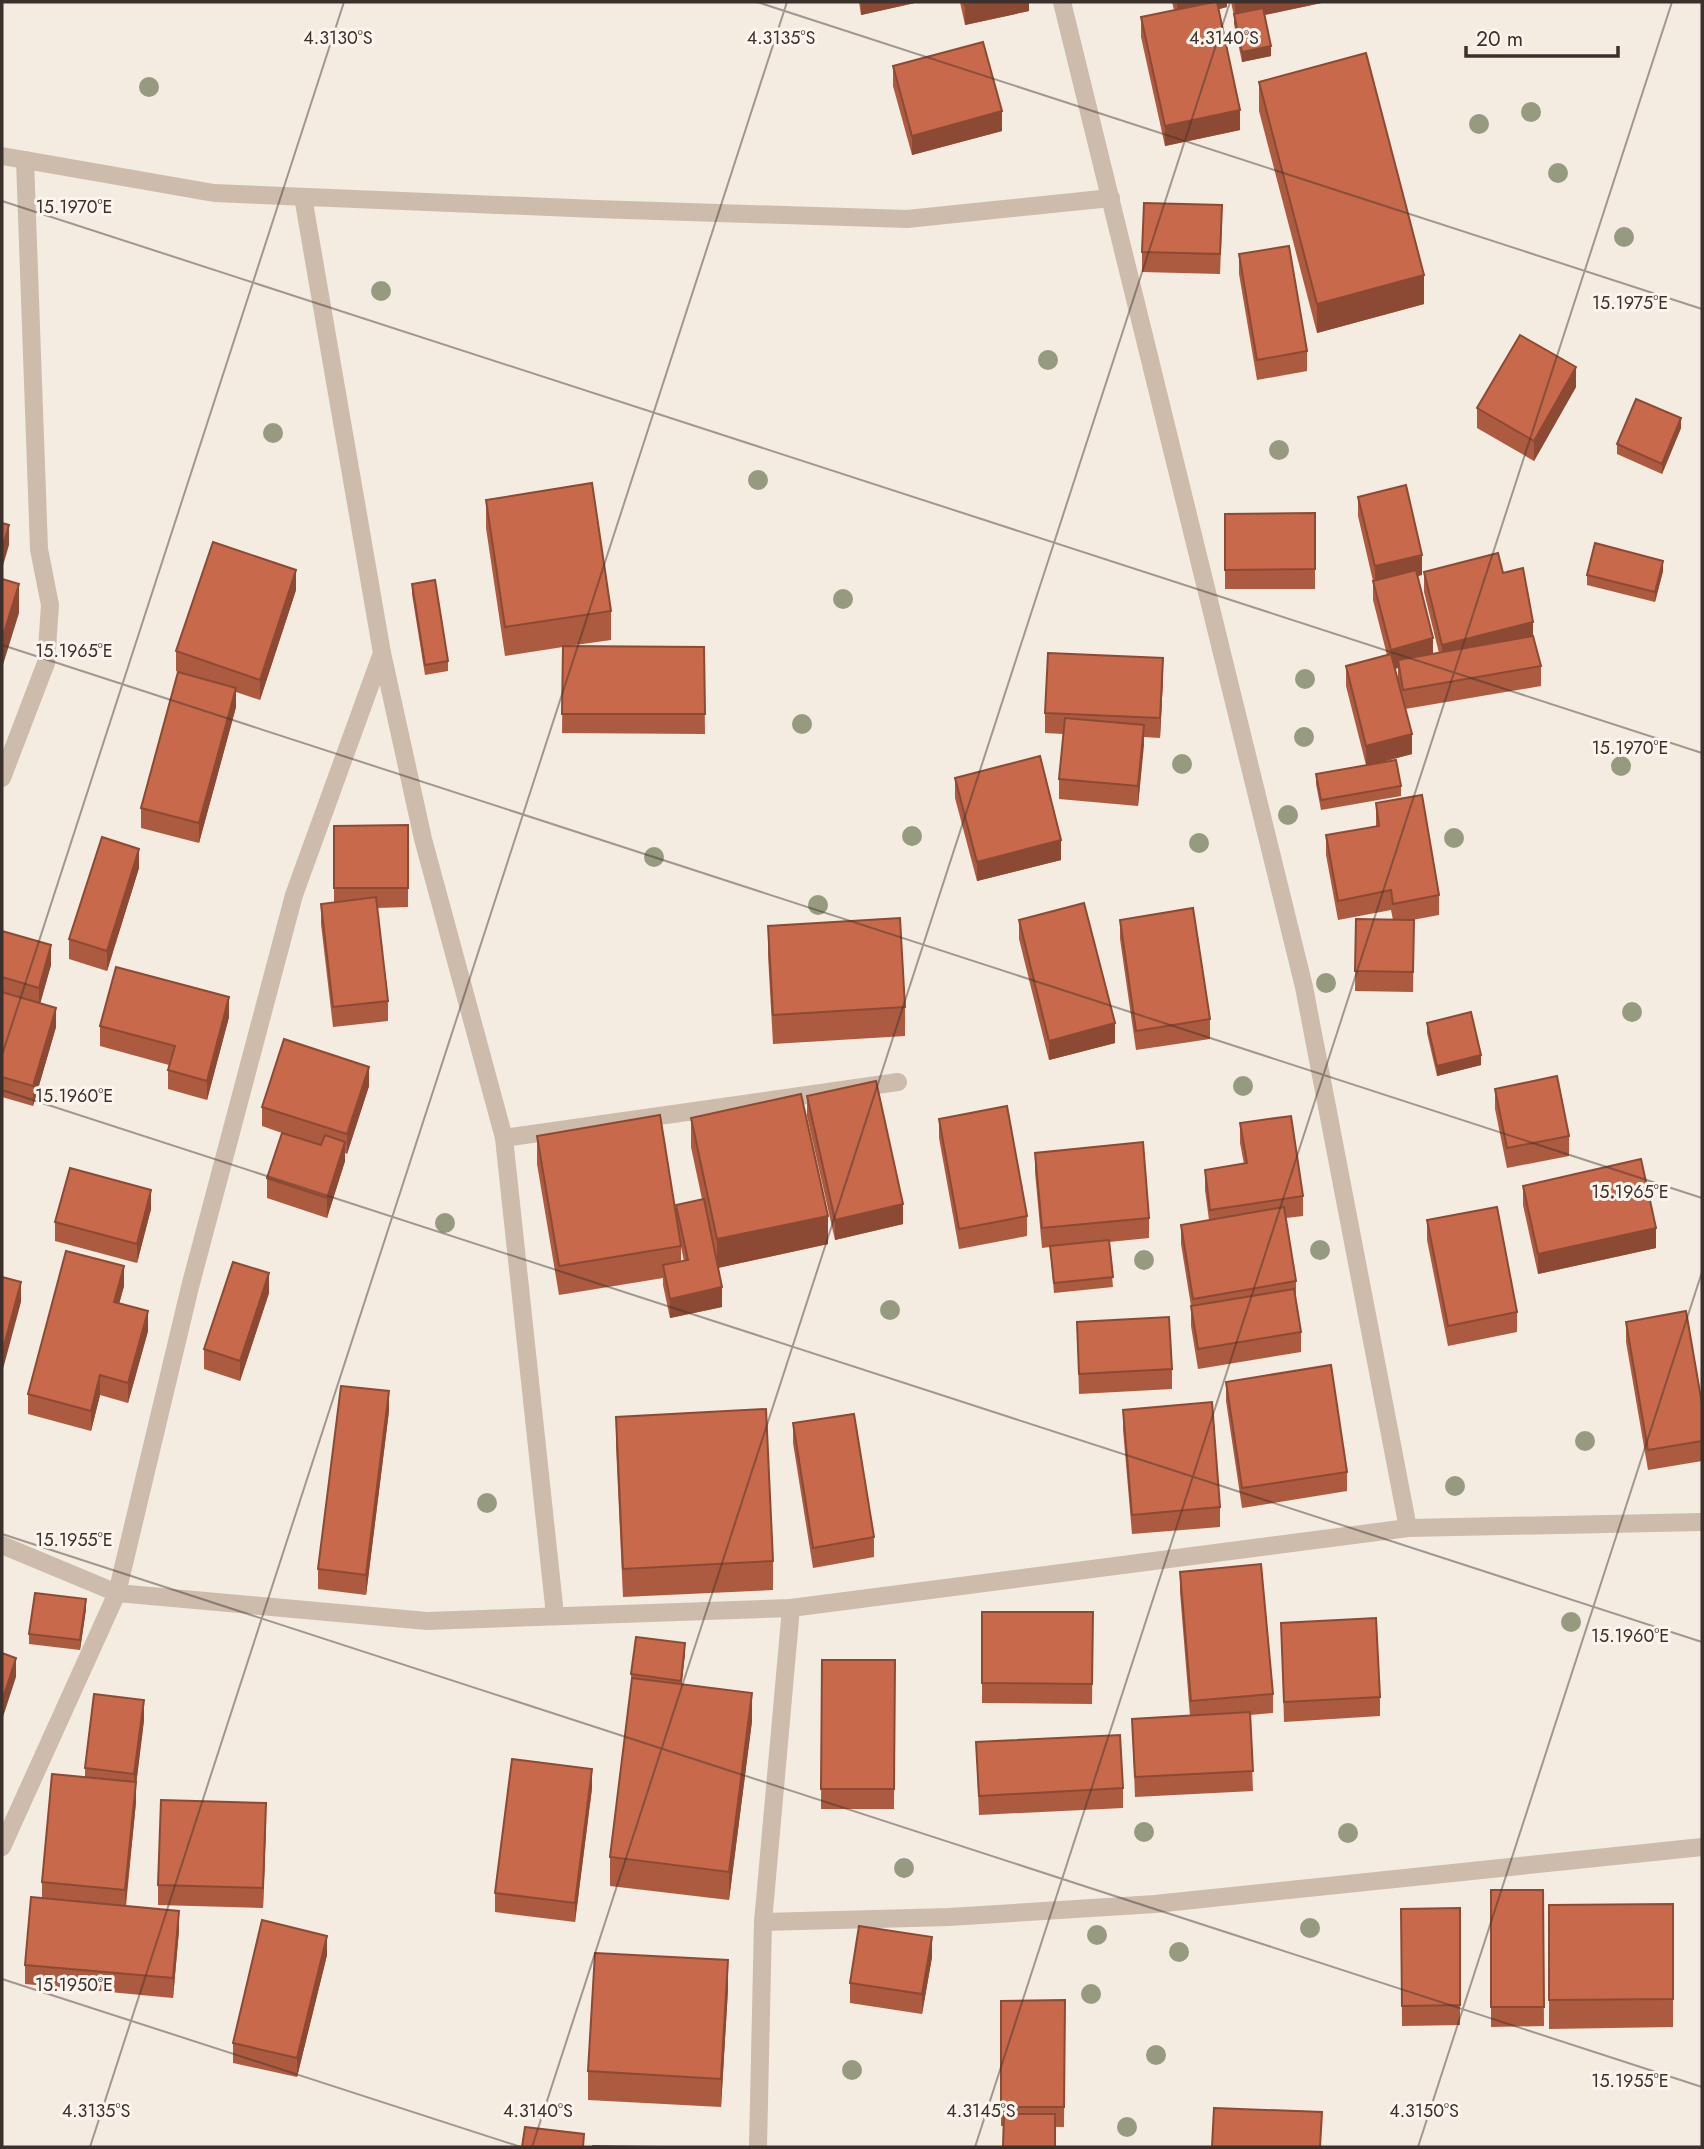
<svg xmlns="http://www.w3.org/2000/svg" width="1704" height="2149" font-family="Jost,sans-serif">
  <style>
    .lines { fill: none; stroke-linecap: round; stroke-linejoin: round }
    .minor { stroke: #cdbbac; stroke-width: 18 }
    .tree { fill: #969b7f }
    .wall { fill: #ac5a40; fill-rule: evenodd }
    .shaded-wall { fill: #8c4a34 }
    .building { fill: #c8694b; stroke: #8c4a34; stroke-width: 2 }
    .ticks { fill: none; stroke: #3b302b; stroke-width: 2; stroke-opacity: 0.45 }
    .ticks-label { font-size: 18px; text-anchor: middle; fill: #3b302b; stroke: #fbf5ee; stroke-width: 6; stroke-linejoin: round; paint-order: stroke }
  </style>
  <rect width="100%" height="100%" fill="#f4ebe1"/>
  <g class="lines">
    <g class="minor">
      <polyline points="1062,2 1304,987 1408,1528"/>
      <polyline points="2,156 214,193 596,209 907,219 1111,198"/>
      <polyline points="303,197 382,653 423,839 504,1138 555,1615"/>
      <polyline points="2,778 46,663 50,605 39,549 25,160"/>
      <polyline points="504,1138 898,1082"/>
      <polyline points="2,1545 117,1593 427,1621 791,1608 1408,1528 1702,1522"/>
      <polyline points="2,1847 117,1593 190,1287 294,895 382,653"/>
      <polyline points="763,1922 949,1917 1155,1904 1702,1847"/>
      <polyline points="758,2147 763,1922 791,1608"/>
    </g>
  </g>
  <g class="tree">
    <circle cx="149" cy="87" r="10"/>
    <circle cx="1531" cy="112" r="10"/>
    <circle cx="1479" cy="124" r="10"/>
    <circle cx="1558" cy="173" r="10"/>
    <circle cx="1624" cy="237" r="10"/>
    <circle cx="381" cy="291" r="10"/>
    <circle cx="1048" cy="360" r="10"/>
    <circle cx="273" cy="433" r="10"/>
    <circle cx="1279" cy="450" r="10"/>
    <circle cx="758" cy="480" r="10"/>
    <circle cx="843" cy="599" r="10"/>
    <circle cx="1305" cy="679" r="10"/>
    <circle cx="802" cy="724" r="10"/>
    <circle cx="1304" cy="737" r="10"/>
    <circle cx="1182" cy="764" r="10"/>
    <circle cx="1621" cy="766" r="10"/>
    <circle cx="1288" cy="815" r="10"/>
    <circle cx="912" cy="836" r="10"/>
    <circle cx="1454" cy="838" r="10"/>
    <circle cx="1199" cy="843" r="10"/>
    <circle cx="654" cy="857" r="10"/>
    <circle cx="818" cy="905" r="10"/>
    <circle cx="1326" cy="983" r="10"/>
    <circle cx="1632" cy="1012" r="10"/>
    <circle cx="1243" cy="1086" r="10"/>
    <circle cx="445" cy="1223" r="10"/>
    <circle cx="1320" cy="1250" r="10"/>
    <circle cx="1144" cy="1260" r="10"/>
    <circle cx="890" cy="1310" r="10"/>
    <circle cx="1585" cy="1441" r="10"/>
    <circle cx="1455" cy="1486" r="10"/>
    <circle cx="487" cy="1503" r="10"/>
    <circle cx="1571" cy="1622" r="10"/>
    <circle cx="1144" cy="1832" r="10"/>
    <circle cx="1348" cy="1833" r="10"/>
    <circle cx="904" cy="1868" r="10"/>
    <circle cx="1310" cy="1928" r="10"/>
    <circle cx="1097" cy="1935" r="10"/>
    <circle cx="1179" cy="1952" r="10"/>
    <circle cx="1091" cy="1994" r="10"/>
    <circle cx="1156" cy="2055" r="10"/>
    <circle cx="852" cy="2070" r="10"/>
    <circle cx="1127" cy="2127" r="10"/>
  </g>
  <g class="wall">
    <polygon points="859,2 919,2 861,15"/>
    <polygon points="960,2 1029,2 1029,11 965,25"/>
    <polygon points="1172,2 1227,2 1227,7 1219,9 1240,130 1165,146 1141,37 1141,17 1174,10"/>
    <polygon points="1231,2 1326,2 1265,15 1271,56 1242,62 1234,24 1234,16"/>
    <polygon points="893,66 1002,131 912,155 893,86"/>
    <polygon points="1259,82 1424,304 1317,333 1259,111"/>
    <polygon points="1222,225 1220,274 1142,272 1142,252"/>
    <polygon points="1239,254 1307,351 1307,371 1257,380 1239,274"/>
    <polygon points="1576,387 1534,461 1477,428 1477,408"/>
    <polygon points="1681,428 1662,474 1617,454 1617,444"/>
    <path d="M1358,497L1422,575L1417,576L1433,654L1439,653L1424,592V572L1503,573L1533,636L1541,666V686L1405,709L1412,754L1382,762L1401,786V796L1321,810L1316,784V774L1366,765L1346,686V666L1387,655L1373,600V581L1358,516ZM1398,668V680L1395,669Z"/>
    <polygon points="486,500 611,611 611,640 568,646 704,647 705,734 562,733 563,647 505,656 486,528"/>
    <polygon points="1315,513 1315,589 1225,589 1225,514"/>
    <polygon points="1663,571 1655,602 1587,585 1587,575"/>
    <polygon points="412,584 448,661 448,671 425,675 412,594"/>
    <polygon points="296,590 260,700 236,692 236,707 199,843 141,828 141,808 178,672 176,671 176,651"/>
    <polygon points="1163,678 1160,738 1144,737 1138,806 1059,799 1059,779 1063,734 1045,733 1045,713"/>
    <polygon points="955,778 1061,860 977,881 955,798"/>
    <polygon points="1376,803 1439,895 1439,915 1412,920 1414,920 1413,992 1355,991 1356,919 1393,920 1391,910 1338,920 1326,855 1326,835 1376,827"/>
    <polygon points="408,825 408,907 377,908 388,1001 388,1021 333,1027 321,924 321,904 334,903 334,826"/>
    <polygon points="139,868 107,971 69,959 69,939"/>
    <polygon points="1019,920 1115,1043 1049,1060 1019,939"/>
    <polygon points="1120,920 1210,1019 1210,1039 1136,1050 1120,939"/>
    <polygon points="768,926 905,1007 905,1036 773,1044 768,955"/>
    <polygon points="2,931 51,965 40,1003 56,1027 33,1106 2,1097"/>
    <polygon points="229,1017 207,1100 168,1089 168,1070 169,1065 100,1046 100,1026"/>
    <polygon points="1427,1023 1481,1065 1437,1076 1427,1033"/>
    <polygon points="369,1086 347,1154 345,1153 345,1161 327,1218 267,1198 267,1178 282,1133 262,1126 262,1107"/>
    <polygon points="1495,1089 1569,1136 1569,1156 1507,1168 1495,1109"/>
    <polygon points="807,1096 903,1224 835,1240 807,1116"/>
    <path d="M691,1118L828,1244L718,1268L722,1307L670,1318L663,1285V1278L559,1295L537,1164V1136L676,1216V1205L702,1199L691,1147ZM681,1247L684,1261L681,1262Z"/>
    <polygon points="939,1119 1027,1216 1027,1236 959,1249 939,1138"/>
    <polygon points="1240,1123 1303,1196 1303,1216 1286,1218 1296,1281 1296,1301 1301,1332 1301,1352 1198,1369 1191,1326 1191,1306 1181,1244 1181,1225 1209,1220 1205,1190 1205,1170 1244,1164 1240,1143"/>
    <polygon points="1035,1153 1149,1218 1149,1238 1109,1242 1113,1287 1054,1293 1050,1247 1042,1248 1035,1172"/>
    <polygon points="1523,1186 1656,1248 1538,1274 1523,1205"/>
    <polygon points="151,1209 137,1263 55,1241 55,1222"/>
    <polygon points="1427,1220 1517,1312 1517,1332 1448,1346 1427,1240"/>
    <polygon points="124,1286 119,1304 148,1331 128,1403 100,1395 91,1431 28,1414 28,1394"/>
    <polygon points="269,1293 240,1381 204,1369 204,1349"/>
    <polygon points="1077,1322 1172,1369 1172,1389 1079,1394"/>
    <polygon points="1626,1322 1702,1404 1702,1461 1648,1470 1626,1342"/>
    <polygon points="1226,1382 1347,1472 1347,1491 1242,1508 1226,1401"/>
    <polygon points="1123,1410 1220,1507 1220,1527 1132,1534 1123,1429"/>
    <polygon points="389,1411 366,1595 318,1589 318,1569"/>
    <polygon points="616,1417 773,1561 773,1590 623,1597 616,1446"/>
    <polygon points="793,1423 874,1537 874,1557 813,1568 793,1443"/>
    <polygon points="1180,1572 1273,1694 1273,1713 1250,1715 1253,1791 1135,1797 1132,1719 1190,1716 1180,1592"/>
    <polygon points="86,1609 80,1650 29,1644 29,1634"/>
    <polygon points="982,1612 1093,1612 1092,1704 982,1703"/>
    <polygon points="1281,1623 1380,1697 1380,1716 1284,1722"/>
    <polygon points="685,1653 681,1684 752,1721 729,1900 610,1886 610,1857 631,1684 631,1674"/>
    <polygon points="822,1660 895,1660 894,1809 821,1809"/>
    <polygon points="144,1720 136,1785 136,1802 126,1906 179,1930 173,1998 25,1984 25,1965 42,1898 42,1882 85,1777 85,1768"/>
    <polygon points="976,1742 1123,1788 1123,1808 979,1815"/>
    <polygon points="592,1788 575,1922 495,1912 495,1893"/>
    <polygon points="266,1823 263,1908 158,1905 158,1885"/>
    <polygon points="1491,1890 1543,1890 1544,2026 1491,2027"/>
    <polygon points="1673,1904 1673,2027 1549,2029 1549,1905"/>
    <polygon points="1460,1908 1460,2025 1402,2026 1401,1909"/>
    <polygon points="327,1955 297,2077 233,2063 233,2043"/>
    <polygon points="932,1957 922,2014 850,2003 850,1983"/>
    <polygon points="728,1989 721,2107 588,2100 588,2071"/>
    <polygon points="1065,2000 1064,2127 1001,2126 1001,2001"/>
  </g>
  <g class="shaded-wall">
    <polygon points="861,2 919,2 861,15"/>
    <polygon points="982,2 1029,2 1029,11 965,25 965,5"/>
    <polygon points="1177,2 1227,2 1227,7 1177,20"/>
    <polygon points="1235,2 1326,2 1235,21"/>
    <polygon points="1271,46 1271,56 1242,62 1242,52"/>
    <polygon points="1240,110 1240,130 1165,146 1165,126"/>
    <polygon points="1002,111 1002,131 912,155 912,136"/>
    <polygon points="1424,275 1424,304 1317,333 1317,304"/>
    <polygon points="1576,367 1576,387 1534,461 1534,441"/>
    <polygon points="1681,418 1681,428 1662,474 1662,464"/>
    <polygon points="9,525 9,545 2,569 2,549"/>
    <polygon points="1422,555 1422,575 1375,586 1375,566"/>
    <polygon points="1663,561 1663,571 1655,602 1655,592"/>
    <polygon points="296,570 296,590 260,700 260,680"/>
    <polygon points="19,584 19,613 2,668 2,639"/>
    <polygon points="1533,622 1533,641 1442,665 1442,645"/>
    <polygon points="1433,638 1433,658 1398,660 1398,668 1391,670 1391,650"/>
    <polygon points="1163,658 1163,678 1160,738 1160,718"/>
    <polygon points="236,688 236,707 199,843 199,823"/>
    <polygon points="1144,725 1144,745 1138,806 1138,786"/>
    <polygon points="1412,734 1412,754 1366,766 1366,746"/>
    <polygon points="1061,840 1061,860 977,881 977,862"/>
    <polygon points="139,849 139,868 107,971 107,951"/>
    <polygon points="51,945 51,965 39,1008 39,988"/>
    <polygon points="229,997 229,1017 207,1100 207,1081"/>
    <polygon points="56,1008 56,1027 33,1106 33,1086"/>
    <polygon points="1115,1023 1115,1043 1049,1060 1049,1041"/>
    <polygon points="1481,1055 1481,1065 1437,1076 1437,1066"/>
    <polygon points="369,1067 369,1086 347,1154 347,1134"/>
    <polygon points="345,1142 345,1161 327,1218 327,1198"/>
    <polygon points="151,1190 151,1209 137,1263 137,1244"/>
    <polygon points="903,1204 903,1224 835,1240 835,1220"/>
    <polygon points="828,1216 828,1244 717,1268 717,1239"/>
    <polygon points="1656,1228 1656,1248 1538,1274 1538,1254"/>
    <polygon points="124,1266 124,1286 114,1322 114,1302"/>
    <polygon points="269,1273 269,1293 240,1381 240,1361"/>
    <polygon points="21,1282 21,1302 3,1369 3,1349"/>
    <polygon points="722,1287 722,1307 670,1318 670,1299"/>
    <polygon points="148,1311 148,1331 128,1403 128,1383"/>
    <polygon points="100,1375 100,1395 91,1431 91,1411"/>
    <polygon points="389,1391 389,1411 366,1595 366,1575"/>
    <polygon points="86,1599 86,1609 80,1650 80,1640"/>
    <polygon points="685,1643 685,1653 681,1691 681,1681"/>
    <polygon points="16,1658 16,1677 2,1720 2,1701"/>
    <polygon points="752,1693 752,1721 729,1900 729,1872"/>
    <polygon points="144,1700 144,1720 136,1785 136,1802 125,1909 125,1890 134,1794 134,1774"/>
    <polygon points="592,1769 592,1788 575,1922 575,1903"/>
    <polygon points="266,1803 266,1823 263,1908 263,1888"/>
    <polygon points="179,1911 179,1930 173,1998 173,1978"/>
    <polygon points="327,1936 327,1955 297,2077 297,2058"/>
    <polygon points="932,1937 932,1957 922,2014 922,1994"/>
    <polygon points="728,1960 728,1989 721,2107 721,2079"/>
  </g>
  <g class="building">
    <polygon points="964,2 982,2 965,5"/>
    <polygon points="1214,2 1217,2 1240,110 1165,126 1141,17"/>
    <polygon points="1263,8 1271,46 1242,52 1234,14"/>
    <polygon points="983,42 1002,111 912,136 893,66"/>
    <polygon points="1366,53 1424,275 1317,304 1259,82"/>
    <polygon points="1144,203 1222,205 1220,254 1142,252"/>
    <polygon points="1289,246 1307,351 1257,360 1239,254"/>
    <polygon points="1520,335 1576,367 1534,441 1477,408"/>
    <polygon points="1636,399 1681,418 1662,464 1617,444"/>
    <polygon points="592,483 611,611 505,627 486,500"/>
    <polygon points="1406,485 1422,555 1375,566 1358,497"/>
    <polygon points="1315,513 1315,569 1225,570 1225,514"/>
    <polygon points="2,523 9,525 2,549"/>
    <polygon points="213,542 296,570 260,680 176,651"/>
    <polygon points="1595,543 1663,561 1655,592 1587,575"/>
    <polygon points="1498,553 1503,573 1523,568 1533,622 1442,645 1424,572"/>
    <polygon points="1416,570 1433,638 1391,650 1373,581"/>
    <polygon points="2,579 19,584 2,639"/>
    <polygon points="435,580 448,661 425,665 412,584"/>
    <polygon points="1533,636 1541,666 1403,690 1398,660"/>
    <polygon points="563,646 704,647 705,714 562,714"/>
    <polygon points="1048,653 1163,658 1160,718 1045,713"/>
    <polygon points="1391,654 1412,734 1366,746 1346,666"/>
    <polygon points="178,672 236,688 199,823 141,808"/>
    <polygon points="1065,718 1144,725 1138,786 1059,779"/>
    <polygon points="1040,756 1061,840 977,862 955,778"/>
    <polygon points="1396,760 1401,786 1321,800 1316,774"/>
    <polygon points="1422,795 1439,895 1393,904 1391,890 1338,901 1326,835 1379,826 1376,803"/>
    <polygon points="408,825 408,888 334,888 334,826"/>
    <polygon points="102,837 139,849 107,951 69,939"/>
    <polygon points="376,897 388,1001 333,1007 321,904"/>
    <polygon points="1084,903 1115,1023 1049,1041 1019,920"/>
    <polygon points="1193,908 1210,1019 1136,1031 1120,920"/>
    <polygon points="900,918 905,1007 773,1015 768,926"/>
    <polygon points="1356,919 1414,920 1413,972 1355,971"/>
    <polygon points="2,931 51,945 39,988 2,977"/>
    <polygon points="116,967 229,997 207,1081 168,1070 175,1046 100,1026"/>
    <polygon points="2,992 56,1008 33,1086 2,1077"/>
    <polygon points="1471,1012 1481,1055 1437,1066 1427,1023"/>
    <polygon points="284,1039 369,1067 347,1134 262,1107"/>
    <polygon points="1557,1076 1569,1136 1507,1148 1495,1089"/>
    <polygon points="876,1081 903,1204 835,1220 807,1096"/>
    <polygon points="801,1094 828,1216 717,1239 691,1118"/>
    <polygon points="1007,1106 1027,1216 959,1229 939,1119"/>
    <polygon points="660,1115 681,1246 559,1266 537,1136"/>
    <polygon points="1291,1116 1303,1196 1210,1210 1205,1170 1247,1163 1240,1123"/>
    <polygon points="282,1133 321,1145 325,1135 345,1142 327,1198 267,1178"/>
    <polygon points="1143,1142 1149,1218 1042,1228 1035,1153"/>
    <polygon points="1641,1159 1656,1228 1538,1254 1523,1186"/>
    <polygon points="70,1168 151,1190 137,1244 55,1222"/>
    <polygon points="704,1199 722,1287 670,1299 663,1265 688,1260 676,1205"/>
    <polygon points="1284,1207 1296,1281 1193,1299 1181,1225"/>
    <polygon points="1497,1207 1517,1312 1448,1326 1427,1220"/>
    <polygon points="1109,1240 1113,1277 1054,1283 1050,1246"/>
    <polygon points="66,1251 124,1266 114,1302 148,1311 128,1383 100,1375 91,1411 28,1394"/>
    <polygon points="233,1262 269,1273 240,1361 204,1349"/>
    <polygon points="2,1277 21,1282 3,1349 2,1349"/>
    <polygon points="1294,1289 1301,1332 1198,1349 1191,1306"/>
    <polygon points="1686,1311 1702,1404 1702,1441 1648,1450 1626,1322"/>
    <polygon points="1169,1317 1172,1369 1079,1374 1077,1322"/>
    <polygon points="1331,1365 1347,1472 1242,1488 1226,1382"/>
    <polygon points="341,1386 389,1391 366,1575 318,1569"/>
    <polygon points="1212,1402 1220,1507 1132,1515 1123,1410"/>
    <polygon points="766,1409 773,1561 623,1569 616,1417"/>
    <polygon points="854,1414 874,1537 813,1548 793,1423"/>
    <polygon points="1261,1564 1273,1694 1191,1701 1180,1572"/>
    <polygon points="35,1593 86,1599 80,1640 29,1634"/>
    <polygon points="982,1612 1093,1612 1092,1684 982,1683"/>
    <polygon points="1376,1618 1380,1697 1284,1702 1281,1623"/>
    <polygon points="636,1637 685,1643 681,1681 631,1674"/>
    <polygon points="2,1653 16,1658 2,1701"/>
    <polygon points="822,1660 895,1660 894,1789 821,1789"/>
    <polygon points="632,1678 752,1693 729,1872 610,1857"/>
    <polygon points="94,1694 144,1700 134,1774 85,1768"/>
    <polygon points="1250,1712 1253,1771 1135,1777 1132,1719"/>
    <polygon points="1120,1735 1123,1788 979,1796 976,1742"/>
    <polygon points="512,1759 592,1769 575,1903 495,1893"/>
    <polygon points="52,1774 136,1782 125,1890 42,1882"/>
    <polygon points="161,1800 266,1803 263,1888 158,1885"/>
    <polygon points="1491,1890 1543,1890 1544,2007 1491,2007"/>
    <polygon points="31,1897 179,1911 173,1978 25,1965"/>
    <polygon points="1673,1904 1673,1999 1549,2000 1549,1905"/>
    <polygon points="1460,1908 1460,2005 1402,2006 1401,1909"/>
    <polygon points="262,1920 327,1936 297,2058 233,2043"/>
    <polygon points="859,1926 932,1937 922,1994 850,1983"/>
    <polygon points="595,1953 728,1960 721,2079 588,2071"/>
    <polygon points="1065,2000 1064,2107 1001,2107 1001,2001"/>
    <polygon points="1214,2108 1322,2112 1320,2147 1212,2147"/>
    <polygon points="1004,2114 1055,2114 1055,2147 1003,2147"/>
    <polygon points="525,2127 584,2134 583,2147 522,2147"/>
    <polygon points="593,2146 659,2147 593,2147"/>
  </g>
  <path class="ticks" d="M757,2L1702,309M2,201L1702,753M2,645L1702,1198M2,1055L344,2M2,1090L1702,1642M2,1534L1702,2087M2,1979L521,2147M90,2147L787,2M532,2147L1230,2M975,2147L1672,2M1418,2147L1702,1272"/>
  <g class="ticks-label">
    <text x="338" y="44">4.3130°S</text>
    <text x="781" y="44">4.3135°S</text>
    <text x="1224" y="44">4.3140°S</text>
    <text x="74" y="213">15.1970°E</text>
    <text x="1630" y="309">15.1975°E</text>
    <text x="74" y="657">15.1965°E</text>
    <text x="1630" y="754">15.1970°E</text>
    <text x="74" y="1102">15.1960°E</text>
    <text x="1630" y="1198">15.1965°E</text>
    <text x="74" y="1546">15.1955°E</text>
    <text x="1630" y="1642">15.1960°E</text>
    <text x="74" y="1991">15.1950°E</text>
    <text x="1630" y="2087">15.1955°E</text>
    <text x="96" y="2117">4.3135°S</text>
    <text x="538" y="2117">4.3140°S</text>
    <text x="981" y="2117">4.3145°S</text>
    <text x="1424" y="2117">4.3150°S</text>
  </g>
  <rect width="1704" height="2149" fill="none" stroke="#3b302b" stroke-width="7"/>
  <path d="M1466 46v10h152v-10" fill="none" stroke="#3b302b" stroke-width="3.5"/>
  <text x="1476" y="46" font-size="21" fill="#3b302b" stroke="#fbf5ee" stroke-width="5" paint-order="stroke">20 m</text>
</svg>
